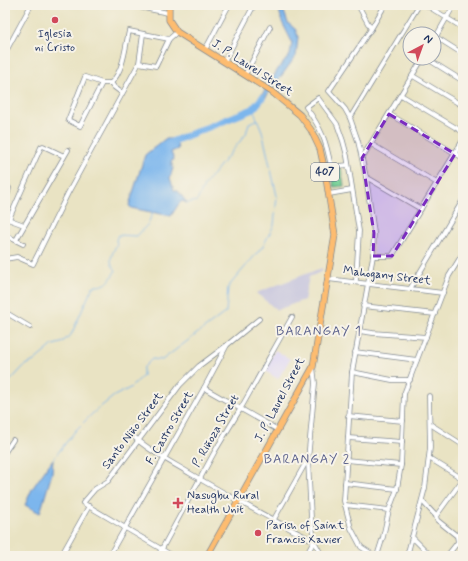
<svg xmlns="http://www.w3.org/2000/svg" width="468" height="561" font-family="Mynerve,sans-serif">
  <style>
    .built { fill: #ddd5f6 }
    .industrial { fill: #c2c1dc }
    .green { fill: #77d097; stroke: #49807a }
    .water { fill: #7cb6ed; stroke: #4c72a6 }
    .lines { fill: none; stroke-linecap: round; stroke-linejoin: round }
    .stream { stroke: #7cb6ed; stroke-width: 1 }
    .river { stroke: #7cb6ed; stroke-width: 7 }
    .minor-casing { stroke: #828990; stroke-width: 5.5 }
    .major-casing { stroke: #828990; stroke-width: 7 }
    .minor { stroke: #fff; stroke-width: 4 }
    .major { stroke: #fdbc70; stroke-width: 5.5 }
    .marked { fill: #7b2cbf; fill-opacity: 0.2; stroke: #7b2cbf; stroke-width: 3; stroke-dasharray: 8 5; stroke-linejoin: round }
    .poi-dot { fill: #d1495b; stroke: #f7f3e8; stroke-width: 1.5 }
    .labels { text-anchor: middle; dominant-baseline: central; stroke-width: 4; stroke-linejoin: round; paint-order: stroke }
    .shield { fill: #f7f3e8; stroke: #5d6a87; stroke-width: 1 }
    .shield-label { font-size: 11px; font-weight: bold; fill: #1b2f5e }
    .poi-label { font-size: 12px; fill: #1b2f5e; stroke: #f7f3e8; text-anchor: start }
    .street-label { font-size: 12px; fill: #1b2f5e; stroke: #f7f3e8 }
    .neighbourhood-label { font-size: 13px; letter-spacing: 1px; fill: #555c89; stroke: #f7f3e8 }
  </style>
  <rect width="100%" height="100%" fill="#f7f3e8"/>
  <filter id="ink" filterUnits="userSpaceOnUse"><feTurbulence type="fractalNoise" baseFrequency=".025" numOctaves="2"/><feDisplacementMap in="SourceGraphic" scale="8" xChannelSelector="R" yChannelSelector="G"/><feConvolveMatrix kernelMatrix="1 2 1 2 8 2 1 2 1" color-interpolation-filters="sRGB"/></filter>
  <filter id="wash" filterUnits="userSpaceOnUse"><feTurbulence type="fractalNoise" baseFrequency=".012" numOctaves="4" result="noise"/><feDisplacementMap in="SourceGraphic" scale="16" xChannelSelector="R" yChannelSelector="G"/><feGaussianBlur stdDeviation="0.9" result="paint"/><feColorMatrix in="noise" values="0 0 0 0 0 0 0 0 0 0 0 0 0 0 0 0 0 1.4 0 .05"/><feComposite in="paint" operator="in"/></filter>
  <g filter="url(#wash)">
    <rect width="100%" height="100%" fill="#e9e3c3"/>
    <g class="built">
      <polygon points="367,180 418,210 392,255 374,255"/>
      <polygon points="275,350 290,359 278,379 264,370"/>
    </g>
    <polygon class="industrial" points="322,268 323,271 309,277 304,300 277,310 256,293"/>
    <polygon class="green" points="341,168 344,186 334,187 331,170"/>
    <g class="water">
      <polygon points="279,5 284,5 284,12 288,23 296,30 298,37 296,56 260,105 254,106 268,86 278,69 290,55 292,42 282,22 279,9"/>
      <polygon points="165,139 171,139 177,144 178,149 171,152 174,160 171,161 173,168 170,178 174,190 178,191 187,203 182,201 178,205 171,216 131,208 129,205 145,155"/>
      <polygon points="53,459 52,473 40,513 25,505 32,489"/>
    </g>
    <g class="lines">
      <g class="stream">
        <polyline points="187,203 197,201 205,184 246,134 249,123 257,120"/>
        <path d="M8,381L12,379L24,366L34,361L53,345L61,343L71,335L93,286C109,286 108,282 116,270C107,262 112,254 117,244L116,240L118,235L137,236L148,224L153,212"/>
        <polyline points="53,459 76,430 93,413 114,396 130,388 143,376 143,368 152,359 162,360 226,312 228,287 263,246 274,225 277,196 262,131 253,109"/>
      </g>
      <polyline class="river" points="164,145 253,109 262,98"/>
    </g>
  </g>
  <g filter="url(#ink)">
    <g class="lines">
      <g class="minor-casing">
        <g id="minor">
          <polyline points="129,5 168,13"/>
          <polyline points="358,5 371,29"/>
          <polyline points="426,5 463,28"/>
          <polyline points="436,37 463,54"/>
          <polyline points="434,40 454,5"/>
          <polyline points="205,50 229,5"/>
          <polyline points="5,53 31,5"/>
          <polyline points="426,58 463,81"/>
          <polyline points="224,62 254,5"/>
          <polyline points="139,63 156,66 169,39 177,32"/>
          <polyline points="245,75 270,27"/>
          <polyline points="413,76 463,106"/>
          <path d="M102,83L85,77L68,120L80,126L102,83H111C124,70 125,48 129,31L169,39"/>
          <polyline points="111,83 114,87 122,93"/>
          <polyline points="401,95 463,132"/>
          <polyline points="389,114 463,158"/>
          <polyline points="350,118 419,5"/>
          <polyline points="371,144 437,183"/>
          <polyline points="362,158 423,58"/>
          <path d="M348,165L331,167C326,140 322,130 306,107L318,98L337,124L343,141L347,156L359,231L356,280"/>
          <polyline points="366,177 421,209"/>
          <polyline points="5,185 9,188 5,204"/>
          <polyline points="329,194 352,190"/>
          <polyline points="5,218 24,225"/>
          <polyline points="9,219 41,147 43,146 64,156"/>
          <polyline points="5,235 23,244"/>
          <polyline points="16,240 68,150"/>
          <polyline points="373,256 392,256 463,140"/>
          <polyline points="5,259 17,257 33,264 68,193 139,63 143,34"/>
          <polyline points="328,279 443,293"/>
          <polyline points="410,289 463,200"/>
          <polyline points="363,306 435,314"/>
          <polyline points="5,312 30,327"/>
          <polyline points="359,331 373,333 426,337"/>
          <polyline points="355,352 417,360"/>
          <polyline points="313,367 315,383 308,460 311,518 314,541 322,556"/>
          <polyline points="352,372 392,380 410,380"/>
          <polyline points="204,388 278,430"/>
          <polyline points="348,416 403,421"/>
          <polyline points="430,424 463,445"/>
          <path d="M132,435C149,451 171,462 191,474C231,497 272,520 314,541L306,556"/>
          <polyline points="348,438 402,442"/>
          <polyline points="5,452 13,440"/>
          <polyline points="429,458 463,479"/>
          <polyline points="346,460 401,465"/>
          <polyline points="345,483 397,489"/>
          <polyline points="422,501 436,516 463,479"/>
          <polyline points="345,505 389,510"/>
          <polyline points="436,516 437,520 457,536"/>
          <polyline points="273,521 305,464 308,460"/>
          <polyline points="412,537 431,556"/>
          <polyline points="458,542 463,546"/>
          <polyline points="5,554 8,556"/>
          <polyline points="61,556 89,506"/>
          <polyline points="109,556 204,388 227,345 259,319"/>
          <polyline points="158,556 215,451 241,408 292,317"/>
          <polyline points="173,556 83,503 95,489 108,481 180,385 199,366 227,345"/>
          <polyline points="375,556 361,547 351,528 344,501 352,372 373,256 374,233 366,177 358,141 350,118 345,109 329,91 371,29 385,5"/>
          <polyline points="377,556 383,537 389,510 397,489 401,465 404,394 449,276 463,253"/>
          <polyline points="407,556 425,488 430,448 429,396"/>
          <polyline points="447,556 458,542 457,536 463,527"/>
        </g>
      </g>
      <g class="major-casing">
        <polyline id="major" points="169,5 169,20 177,32 272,92 300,115 311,130 320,149 325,172 335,235 313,367 207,556"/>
      </g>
      <use href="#minor" class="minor"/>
      <use href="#major" class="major"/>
    </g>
  </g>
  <path class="marked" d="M389,114L455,154L392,256H373L374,233L362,158Z"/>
  <g class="poi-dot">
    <circle cx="55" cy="20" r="4"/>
    <path d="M176 497h4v4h4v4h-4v4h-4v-4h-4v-4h4z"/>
    <circle cx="258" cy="533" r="4"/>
  </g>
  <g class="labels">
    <rect class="shield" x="311" y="163" width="28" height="18" rx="3"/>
    <g class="shield-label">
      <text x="325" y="172">407</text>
    </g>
    <g class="poi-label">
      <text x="55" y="34" text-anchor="middle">Iglesia<tspan x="55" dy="14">ni Cristo</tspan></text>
      <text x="187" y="496">Nasugbu Rural<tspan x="187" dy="14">Health Unit</tspan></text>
      <text x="266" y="526">Parish of Saint<tspan x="266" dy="14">Francis Xavier</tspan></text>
    </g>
    <g class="street-label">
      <text transform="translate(252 68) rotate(33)">J. P. Laurel Street</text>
      <text transform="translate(387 276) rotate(7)">Mahogany Street</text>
      <text transform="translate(280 400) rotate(-62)">J. P. Laurel Street</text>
      <text transform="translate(170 428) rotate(-60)">F. Castro Street</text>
      <text transform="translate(133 431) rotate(-53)">Santo Niño Street</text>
      <text transform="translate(216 431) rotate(-60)">P. Riñoza Street</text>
    </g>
    <g class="neighbourhood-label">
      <text x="319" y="331">BARANGAY 1</text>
      <text x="307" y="459">BARANGAY 2</text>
    </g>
  </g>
  <rect width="468" height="561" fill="none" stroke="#f7f3e8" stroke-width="20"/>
  <g transform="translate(422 46) rotate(41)"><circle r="19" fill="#f7f3e8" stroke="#9fa5b1"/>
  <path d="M0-3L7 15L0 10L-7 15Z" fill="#d1495b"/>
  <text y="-6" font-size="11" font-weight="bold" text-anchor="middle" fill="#1b2f5e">N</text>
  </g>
</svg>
